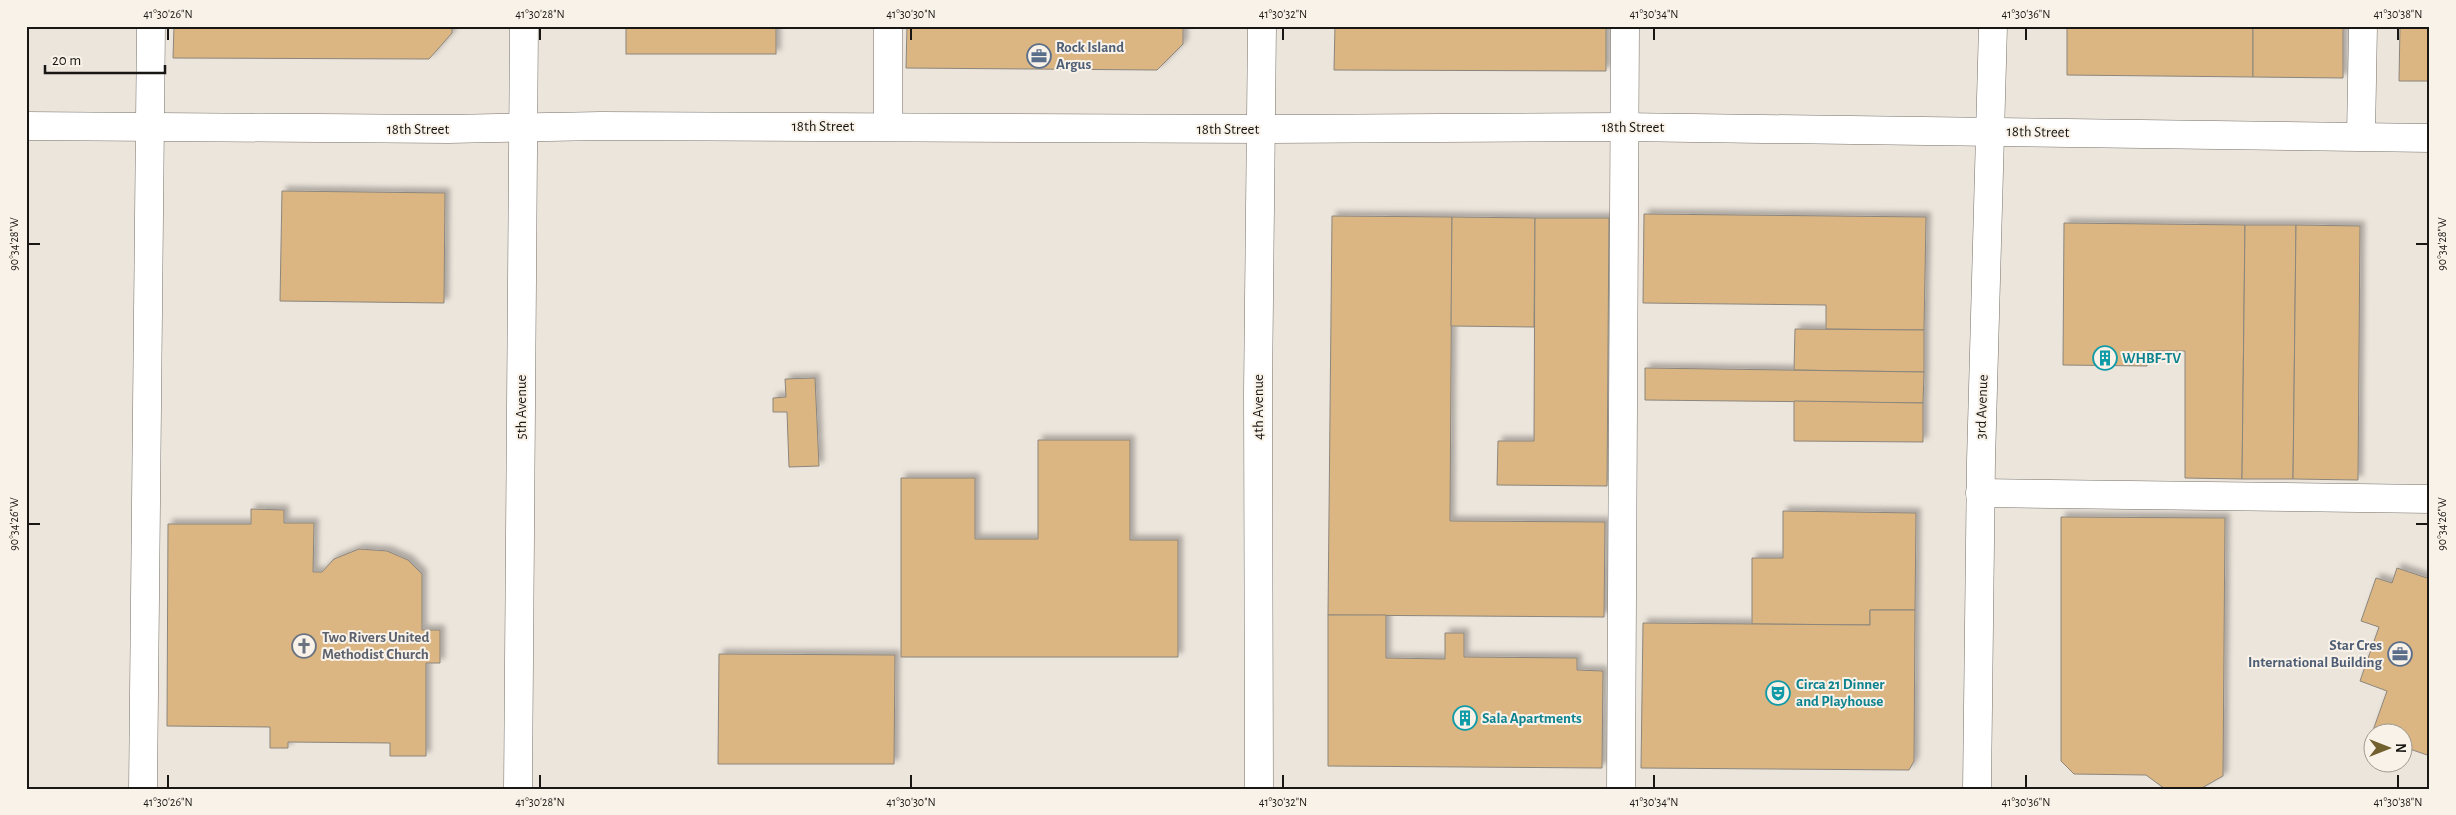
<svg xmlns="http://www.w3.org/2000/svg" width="2456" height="815" font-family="'Alegreya Sans',sans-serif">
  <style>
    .building { fill: #dbb682; stroke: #8c867d; filter: url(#shadow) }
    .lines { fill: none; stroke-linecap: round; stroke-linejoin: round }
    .minor-casing { stroke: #767169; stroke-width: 29 }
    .major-casing { stroke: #767169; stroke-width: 29 }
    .minor { stroke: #fff; stroke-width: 28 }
    .major { stroke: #fff; stroke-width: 28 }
    .ticks { fill: none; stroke: #191714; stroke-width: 2 }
    .labels { text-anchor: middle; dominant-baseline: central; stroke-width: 4; stroke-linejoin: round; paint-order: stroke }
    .service-label { font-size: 15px; font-weight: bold; fill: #4e5e75; stroke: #f9f2e9; text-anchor: start }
    .street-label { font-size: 15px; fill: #191714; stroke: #f9f2e9 }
    .culture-label { font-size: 15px; font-weight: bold; fill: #0d838f; stroke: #f9f2e9; text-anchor: start }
    .worship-label { font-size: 15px; font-weight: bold; fill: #5b616d; stroke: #f9f2e9; text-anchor: start }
    .neatline { fill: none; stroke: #191714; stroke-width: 2 }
    .ticks-label { font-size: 12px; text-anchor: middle; fill: #191714 }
  </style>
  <defs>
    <filter id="shadow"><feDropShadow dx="4.5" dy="-4.5" stdDeviation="2.5" flood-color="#0004"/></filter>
  </defs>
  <rect width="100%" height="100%" fill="#ece5dc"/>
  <g class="building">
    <polygon points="174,26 452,26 452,33 429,59 173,58"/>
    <rect x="626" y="26" width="150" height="28"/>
    <polygon points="907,26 1183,26 1183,44 1157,70 906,68"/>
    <polygon points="1335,26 1606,26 1606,71 1334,70"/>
    <polygon points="2067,26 2253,26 2253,77 2067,75"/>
    <polygon points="2253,26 2343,26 2343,78 2253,77"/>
    <polygon points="2400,26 2430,26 2430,81 2399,81"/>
    <polygon points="282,191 445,193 444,303 280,301"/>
    <polygon points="1644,214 1926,217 1924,330 1826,329 1826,305 1643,303"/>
    <polygon points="1332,216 1452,217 1450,521 1605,522 1604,617 1328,615"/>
    <polygon points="1452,217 1535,218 1534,327 1451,326"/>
    <polygon points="1535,218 1609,218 1607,486 1497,485 1498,441 1534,441"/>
    <polygon points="2064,223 2245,225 2242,479 2185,478 2185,351 2147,351 2147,366 2063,365"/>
    <polygon points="2245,225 2296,225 2293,479 2242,479"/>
    <polygon points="2296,225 2360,226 2358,480 2293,479"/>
    <polygon points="1795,329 1924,330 1924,372 1794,370"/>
    <polygon points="1645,368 1924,372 1923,403 1645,400"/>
    <polygon points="815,378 819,466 789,467 787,412 773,412 773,398 786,397 785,379"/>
    <polygon points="1794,401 1923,403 1923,442 1794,441"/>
    <polygon points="1038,440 1130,440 1130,540 1178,540 1178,657 901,657 901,478 975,478 975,539 1038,539"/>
    <polygon points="251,509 284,510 284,523 314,523 313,572 322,572 334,559 359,549 387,551 408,560 422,574 422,630 440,630 440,663 426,663 426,756 390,756 390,743 288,742 288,748 270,748 270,727 167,726 168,524 251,524"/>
    <polygon points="1783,511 1916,513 1915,610 1870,610 1870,625 1752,624 1752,558 1783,558"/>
    <polygon points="2061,517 2225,518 2223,776 2200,789 2165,789 2146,775 2074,774 2061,761"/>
    <polygon points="2397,568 2430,579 2430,756 2404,747 2404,732 2374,732 2374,736 2371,736 2387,691 2360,681 2379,627 2361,621 2376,578 2392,583"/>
    <polygon points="1870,610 1915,610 1914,761 1909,770 1641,768 1643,623 1870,625"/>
    <polygon points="1328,615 1386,615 1386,658 1445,659 1445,633 1464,633 1464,657 1577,658 1577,670 1603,671 1602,768 1328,766"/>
    <polygon points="719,654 895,655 894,764 718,764"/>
  </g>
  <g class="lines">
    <g class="minor-casing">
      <g id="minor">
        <polyline points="888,26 888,126"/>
        <polyline points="26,126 448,129 601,126 1262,129 1623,127 2430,138"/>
        <polyline points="2361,135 2363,26"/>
        <polyline points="1980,493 2430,499"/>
        <polyline points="143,789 151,26"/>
        <polyline points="1621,789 1625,26"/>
        <polyline points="1977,789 1981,461 1993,26"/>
      </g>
    </g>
    <g class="major-casing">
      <g id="major">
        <polyline points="518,789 524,26"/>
        <polyline points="1259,789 1258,391 1262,26"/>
      </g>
    </g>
    <use href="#minor" class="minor"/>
    <use href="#major" class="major"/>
  </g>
  <path class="ticks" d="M168,28V40M540,28V40M911,28V40M1283,28V40M1654,28V40M2026,28V40M2398,28V40M28,244H40M2416,244H2428M28,524H40M2416,524H2428M168,775V788M540,775V788M911,775V788M1283,775V788M1654,775V788M2026,775V788M2398,775V788"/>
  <defs>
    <g id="office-ring" transform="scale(1.25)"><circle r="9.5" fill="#f9f2e9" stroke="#5c6f8a" stroke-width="1.5"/><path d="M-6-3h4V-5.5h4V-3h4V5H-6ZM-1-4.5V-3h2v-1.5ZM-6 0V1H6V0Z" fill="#5c6f8a"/></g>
    <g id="building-ring" transform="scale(1.25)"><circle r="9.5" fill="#f9f2e9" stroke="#0f9aa8" stroke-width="1.5"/><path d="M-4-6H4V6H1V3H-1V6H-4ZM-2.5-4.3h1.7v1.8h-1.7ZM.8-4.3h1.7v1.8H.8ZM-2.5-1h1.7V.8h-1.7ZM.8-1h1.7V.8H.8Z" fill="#0f9aa8"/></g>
    <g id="church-ring" transform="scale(1.25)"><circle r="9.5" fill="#f9f2e9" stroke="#6b7280" stroke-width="1.5"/><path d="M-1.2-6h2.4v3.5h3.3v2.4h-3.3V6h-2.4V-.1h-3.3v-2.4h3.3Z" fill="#6b7280"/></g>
    <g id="theatre-ring" transform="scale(1.25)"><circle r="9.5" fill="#f9f2e9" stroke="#0f9aa8" stroke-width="1.5"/><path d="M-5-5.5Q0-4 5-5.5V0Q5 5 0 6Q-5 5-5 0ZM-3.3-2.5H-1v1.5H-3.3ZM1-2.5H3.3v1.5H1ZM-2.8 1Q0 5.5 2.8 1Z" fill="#0f9aa8"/></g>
  </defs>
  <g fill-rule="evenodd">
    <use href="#office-ring" x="1039" y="56"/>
    <use href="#building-ring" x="2105" y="358"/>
    <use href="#church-ring" x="304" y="646"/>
    <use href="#office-ring" x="2400" y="654"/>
    <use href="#theatre-ring" x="1778" y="693"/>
    <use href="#building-ring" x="1465" y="718"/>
  </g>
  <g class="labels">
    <g class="service-label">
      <text x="1056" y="47">Rock Island<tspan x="1056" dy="17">Argus</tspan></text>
      <text x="2382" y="645" text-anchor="end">Star Cres<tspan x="2382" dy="17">International Building</tspan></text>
    </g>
    <g class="street-label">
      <text x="823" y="126">18th Street</text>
      <text x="1633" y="127">18th Street</text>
      <text x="418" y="129">18th Street</text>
      <text x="1228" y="129">18th Street</text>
      <text transform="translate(2038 132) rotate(1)">18th Street</text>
      <text transform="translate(521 407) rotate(-90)">5th Avenue</text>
      <text transform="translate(1258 407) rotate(-90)">4th Avenue</text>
      <text transform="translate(1982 407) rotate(-88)">3rd Avenue</text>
    </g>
    <g class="culture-label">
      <text x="2122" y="358">WHBF-TV</text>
      <text x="1796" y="684">Circa 21 Dinner<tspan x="1796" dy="17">and Playhouse</tspan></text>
      <text x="1482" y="718">Sala Apartments</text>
    </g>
    <g class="worship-label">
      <text x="322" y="637">Two Rivers United<tspan x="322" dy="17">Methodist Church</tspan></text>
    </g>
  </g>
  <rect width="2456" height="815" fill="none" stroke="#f9f2e9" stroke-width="55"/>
  <g transform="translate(2388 748) rotate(90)"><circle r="24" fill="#f9f2e9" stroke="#9f9a94"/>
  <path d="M0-4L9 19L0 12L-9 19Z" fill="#72602e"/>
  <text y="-8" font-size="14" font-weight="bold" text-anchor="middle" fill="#191714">N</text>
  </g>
  <path d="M45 65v8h120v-8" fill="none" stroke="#191714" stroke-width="2.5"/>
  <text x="52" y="65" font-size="15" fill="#191714" stroke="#f9f2e9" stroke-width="4" paint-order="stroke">20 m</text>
  <rect x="28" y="28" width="2400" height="760" class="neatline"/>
  <g class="ticks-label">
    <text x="168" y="18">41°30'26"N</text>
    <text x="540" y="18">41°30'28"N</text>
    <text x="911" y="18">41°30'30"N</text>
    <text x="1283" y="18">41°30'32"N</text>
    <text x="1654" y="18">41°30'34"N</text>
    <text x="2026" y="18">41°30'36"N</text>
    <text x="2398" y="18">41°30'38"N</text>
    <text transform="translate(2442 244) rotate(-90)" y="4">90°34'28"W</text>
    <text transform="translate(14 244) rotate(-90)" y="4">90°34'28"W</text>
    <text transform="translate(2442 524) rotate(-90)" y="4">90°34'26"W</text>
    <text transform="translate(14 524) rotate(-90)" y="4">90°34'26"W</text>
    <text x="168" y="806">41°30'26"N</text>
    <text x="540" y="806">41°30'28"N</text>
    <text x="911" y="806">41°30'30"N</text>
    <text x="1283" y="806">41°30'32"N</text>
    <text x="1654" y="806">41°30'34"N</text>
    <text x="2026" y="806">41°30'36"N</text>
    <text x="2398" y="806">41°30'38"N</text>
  </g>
</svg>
